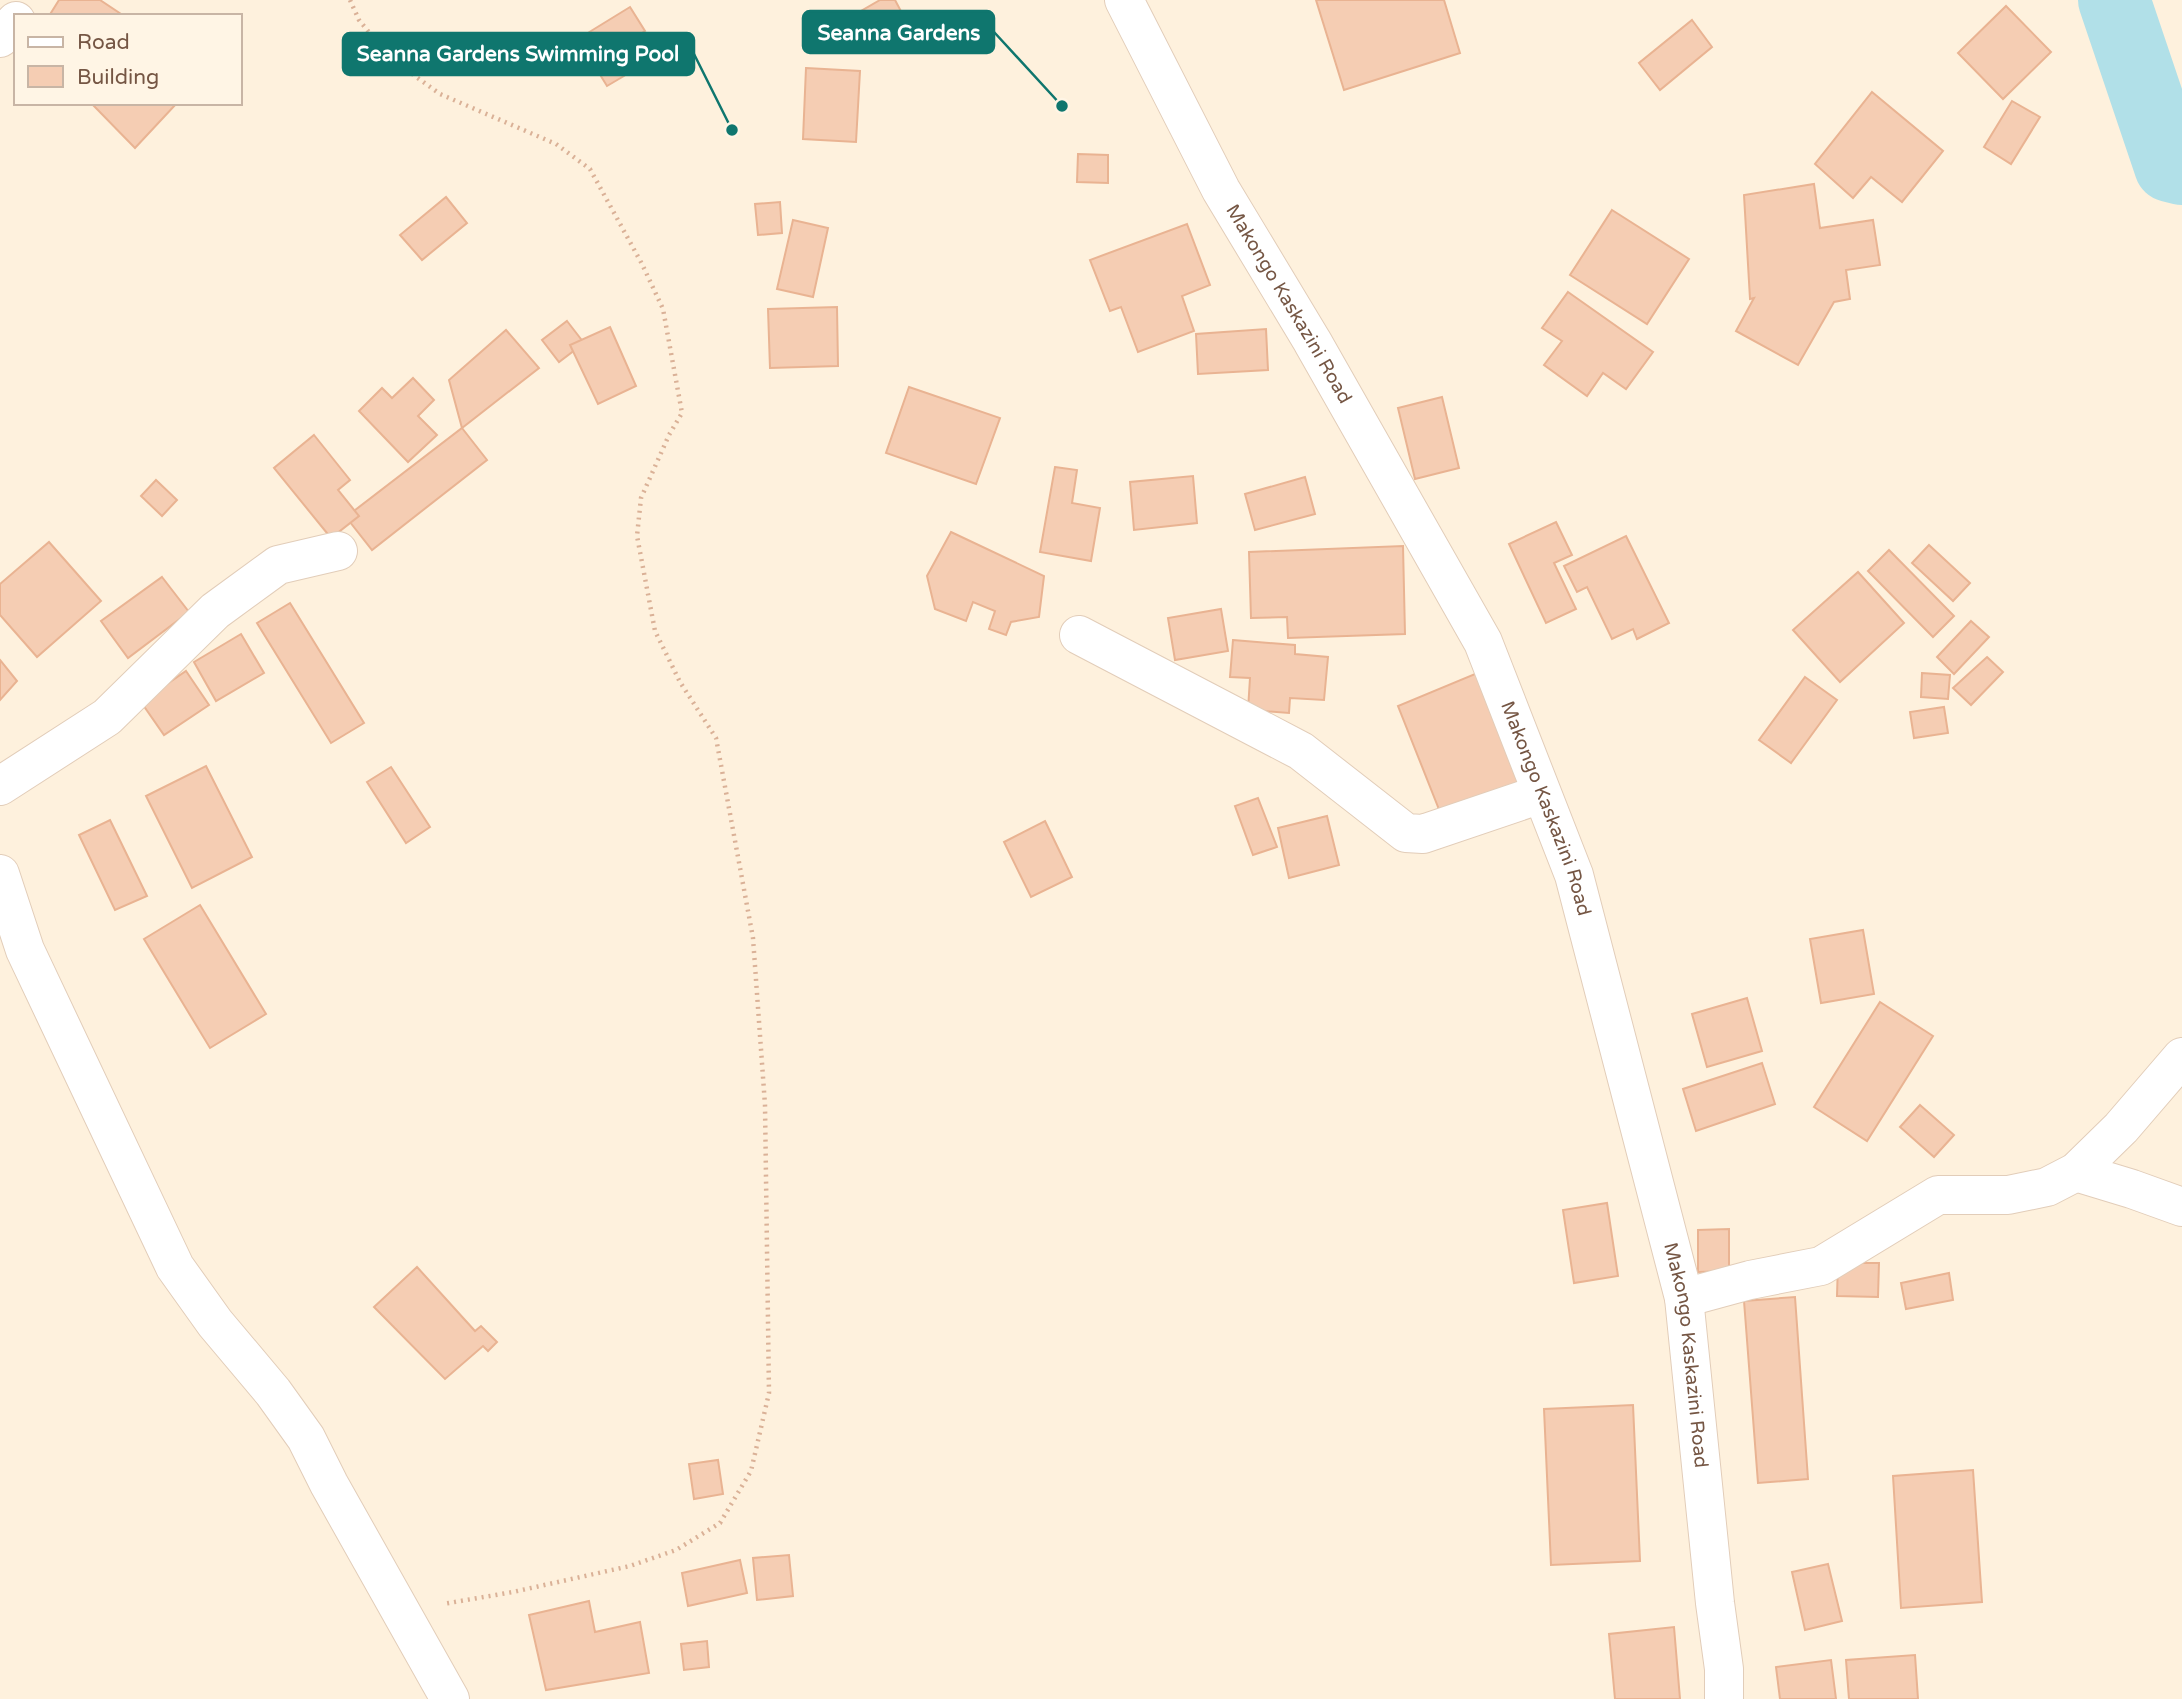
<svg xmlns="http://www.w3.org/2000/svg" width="2182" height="1699" font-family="'Varela Round',sans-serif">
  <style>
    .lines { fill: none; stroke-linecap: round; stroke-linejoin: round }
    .river { stroke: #b1e0e8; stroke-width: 72 }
    .building { fill: #f5cdb3; stroke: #e9b392; stroke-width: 2 }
    .minor-casing { stroke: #e2cdb9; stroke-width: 40 }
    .path { stroke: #dab197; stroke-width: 4.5; stroke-dasharray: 2 5; stroke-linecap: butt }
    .minor { stroke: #fff; stroke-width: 38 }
    .labels { text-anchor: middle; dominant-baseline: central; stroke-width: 6; stroke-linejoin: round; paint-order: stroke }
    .street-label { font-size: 19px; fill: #755644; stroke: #fff5e5 }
    .leader { fill: none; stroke: #0f766e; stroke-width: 2.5 }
    .callout-dot { fill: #0f766e; stroke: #fff5e5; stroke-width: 2.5 }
    .callout { fill: #0f766e; stroke: #0f766e; stroke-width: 2.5 }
    .callout-label { font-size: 21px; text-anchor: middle; font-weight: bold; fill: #fff }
  </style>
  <rect width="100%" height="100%" fill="#fef1dd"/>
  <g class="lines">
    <polyline class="river" points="2114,0 2170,166 2182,169"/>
  </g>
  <g class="building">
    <polygon points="59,0 100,0 124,16 49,16"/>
    <polygon points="880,0 895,0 910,28 867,52 849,18"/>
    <polygon points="1316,0 1444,0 1460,53 1344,90"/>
    <polygon points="2006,6 2051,52 2003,99 1958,53"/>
    <polygon points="630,7 645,31 610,52 624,76 607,86 578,39"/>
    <polygon points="1692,20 1712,47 1660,90 1639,63"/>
    <polygon points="806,68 860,71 856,142 803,139"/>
    <polygon points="1872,92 1943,151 1902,202 1871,177 1853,198 1815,164"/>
    <polygon points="2012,101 2040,117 2011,164 1984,147"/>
    <polygon points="91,103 177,103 135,148"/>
    <polygon points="1078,154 1108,155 1108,183 1077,182"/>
    <polygon points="1814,184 1820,228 1873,220 1880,265 1846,270 1850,299 1834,302 1798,365 1736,331 1754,298 1750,299 1744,195"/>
    <polygon points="446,197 467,223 422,260 400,235"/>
    <polygon points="780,202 782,233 758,235 755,204"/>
    <polygon points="1612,210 1689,259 1647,324 1570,275"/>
    <polygon points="793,220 828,228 813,297 777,289"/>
    <polygon points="1187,224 1210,285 1182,296 1194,331 1138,352 1121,307 1110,311 1090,260"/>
    <polygon points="1568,292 1653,352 1626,389 1603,373 1587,396 1544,365 1562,341 1542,328"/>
    <polygon points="837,307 838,366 770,368 768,309"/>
    <polygon points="567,321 584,343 559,362 542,340"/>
    <polygon points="610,327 636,386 598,404 570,345"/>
    <polygon points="1266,329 1268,370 1198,374 1196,334"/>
    <polygon points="506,330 539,368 462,428 449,380"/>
    <polygon points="413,378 434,400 418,416 437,435 408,462 359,411 382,388 392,398"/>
    <polygon points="909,387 1000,418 976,484 886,453"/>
    <polygon points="1442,397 1459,468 1415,479 1398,408"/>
    <polygon points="462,428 487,460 372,550 346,517"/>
    <polygon points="314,435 350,480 338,490 359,516 331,538 274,468"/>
    <polygon points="1055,467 1077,470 1072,503 1100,508 1091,561 1040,552"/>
    <polygon points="1193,476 1197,523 1134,530 1130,482"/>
    <polygon points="1305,477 1315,514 1255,530 1245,494"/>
    <polygon points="156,480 177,500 162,516 141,496"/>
    <polygon points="1556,522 1572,555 1554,563 1576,609 1546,623 1509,544"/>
    <polygon points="951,532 1044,576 1039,617 1011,622 1006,635 989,629 995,611 973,602 966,621 935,609 927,576"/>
    <polygon points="1626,536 1669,623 1637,639 1633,629 1612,639 1587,587 1577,592 1564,566"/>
    <polygon points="49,542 101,601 37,657 0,615 0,584"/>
    <polygon points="1929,545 1970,583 1953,601 1912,563"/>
    <polygon points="1403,546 1405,634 1288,638 1287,617 1251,618 1249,552"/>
    <polygon points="1889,550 1954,616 1933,637 1868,571"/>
    <polygon points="1858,572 1904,623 1840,682 1793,630"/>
    <polygon points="162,577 189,612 128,658 101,621"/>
    <polygon points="290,603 364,723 331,743 257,623"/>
    <polygon points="1221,609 1228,651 1175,660 1168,618"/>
    <polygon points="1971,621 1989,637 1954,674 1937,657"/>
    <polygon points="241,634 264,673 216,701 194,662"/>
    <polygon points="1233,640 1295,645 1295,654 1328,657 1324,700 1290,698 1289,713 1248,710 1250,678 1230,677"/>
    <polygon points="1987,657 2003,672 1971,705 1953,688"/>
    <polygon points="0,660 17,681 0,700"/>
    <polygon points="1487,669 1532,780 1442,817 1398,706"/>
    <polygon points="186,671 209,705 164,735 141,702"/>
    <polygon points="1922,673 1950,675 1948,699 1921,697"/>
    <polygon points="1805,677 1837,700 1791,763 1759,740"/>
    <polygon points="1944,707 1948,733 1914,738 1910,712"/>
    <polygon points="206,766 252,857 192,888 146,796"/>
    <polygon points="391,767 430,827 406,843 367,782"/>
    <polygon points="1258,798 1277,847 1253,855 1235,806"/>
    <polygon points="1327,816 1339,865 1289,878 1278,828"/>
    <polygon points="110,820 147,896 115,910 79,835"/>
    <polygon points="1045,821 1072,877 1031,897 1004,842"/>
    <polygon points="200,905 266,1014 210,1048 144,939"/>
    <polygon points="1863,930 1874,994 1821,1003 1810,939"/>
    <polygon points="1747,998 1762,1051 1707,1067 1692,1014"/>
    <polygon points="1880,1002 1933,1036 1867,1141 1814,1107"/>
    <polygon points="1762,1063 1775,1104 1696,1131 1683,1089"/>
    <polygon points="1920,1105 1954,1135 1934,1157 1900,1127"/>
    <polygon points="1607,1203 1618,1276 1574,1283 1563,1210"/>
    <polygon points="1729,1229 1729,1271 1698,1272 1698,1230"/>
    <polygon points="1838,1263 1879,1263 1878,1297 1837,1296"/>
    <polygon points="417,1267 475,1331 481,1326 497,1342 488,1351 483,1346 445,1379 374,1307"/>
    <polygon points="1949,1273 1953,1300 1906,1309 1901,1283"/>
    <polygon points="1795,1297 1808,1479 1758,1483 1744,1301"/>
    <polygon points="1633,1405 1640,1561 1551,1565 1544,1409"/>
    <polygon points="718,1460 723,1494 694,1499 689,1464"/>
    <polygon points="1973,1470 1982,1602 1901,1608 1893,1476"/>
    <polygon points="789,1555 793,1596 757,1600 753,1558"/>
    <polygon points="740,1560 747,1593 688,1606 682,1573"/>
    <polygon points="1828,1564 1842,1621 1805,1630 1792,1572"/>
    <polygon points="589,1601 595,1632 640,1622 649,1673 546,1690 529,1615"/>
    <polygon points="1674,1627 1680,1699 1615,1699 1609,1634"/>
    <polygon points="707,1641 709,1667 684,1670 681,1644"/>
    <polygon points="1915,1655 1918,1699 1849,1699 1846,1660"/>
    <polygon points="1831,1660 1836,1699 1780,1699 1776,1667"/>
  </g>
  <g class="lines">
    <g class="minor-casing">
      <g id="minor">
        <path id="s1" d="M1124,0L1221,190L1312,341L1483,642L1574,875L1684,1298L1715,1603L1724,1669V1699"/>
        <polyline points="0,38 16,21"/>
        <polyline points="1079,635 1301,751 1406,833 1423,834 1541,794"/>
        <polyline points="0,786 107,717 215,611 278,565 338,551"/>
        <polyline points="0,874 25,950 175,1267 215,1323 273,1392 306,1438 329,1484 450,1699"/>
        <polyline points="2076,1172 2132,1189 2182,1207"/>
        <polyline points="1684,1298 1750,1280 1821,1266 1938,1195 2008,1195 2047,1187 2076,1172 2121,1128 2182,1057"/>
      </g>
    </g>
    <polyline class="path" points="350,0 359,20 390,58 440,94 556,144 590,169 642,264 663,309 682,413 669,435 641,498 637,536 655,631 680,682 716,738 753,938 765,1105 769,1393 751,1471 720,1523 676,1550 630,1566 513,1592 443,1604"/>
    <use href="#minor" class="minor"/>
  </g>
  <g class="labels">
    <g class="street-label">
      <text stroke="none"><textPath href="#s1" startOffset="346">Makongo Kaskazini Road</textPath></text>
      <text stroke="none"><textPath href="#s1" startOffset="914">Makongo Kaskazini Road</textPath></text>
      <text stroke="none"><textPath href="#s1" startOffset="1480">Makongo Kaskazini Road</textPath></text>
    </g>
  </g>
  <path class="leader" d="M1062 106L994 32M732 130L694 54"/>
  <g class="callout-dot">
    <circle cx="1062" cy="106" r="7"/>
    <circle cx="732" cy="130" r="7"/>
  </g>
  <g class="callout">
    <rect x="803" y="11" width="191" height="42" rx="7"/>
    <rect x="343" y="33" width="351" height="42" rx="7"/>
  </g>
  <g class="callout-label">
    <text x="899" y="40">Seanna Gardens</text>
    <text x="518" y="61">Seanna Gardens Swimming Pool</text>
  </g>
  <rect x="14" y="14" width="228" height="91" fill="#fff5e5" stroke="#c8b5a5" stroke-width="2"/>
  <rect x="28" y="37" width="35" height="10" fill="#ffffff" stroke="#c8b5a5" stroke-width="2"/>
  <text x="77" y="49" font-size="21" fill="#755644">Road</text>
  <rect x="28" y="66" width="35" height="21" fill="#f5cdb3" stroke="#c8b5a5" stroke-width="2"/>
  <text x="77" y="84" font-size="21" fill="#755644">Building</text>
</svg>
